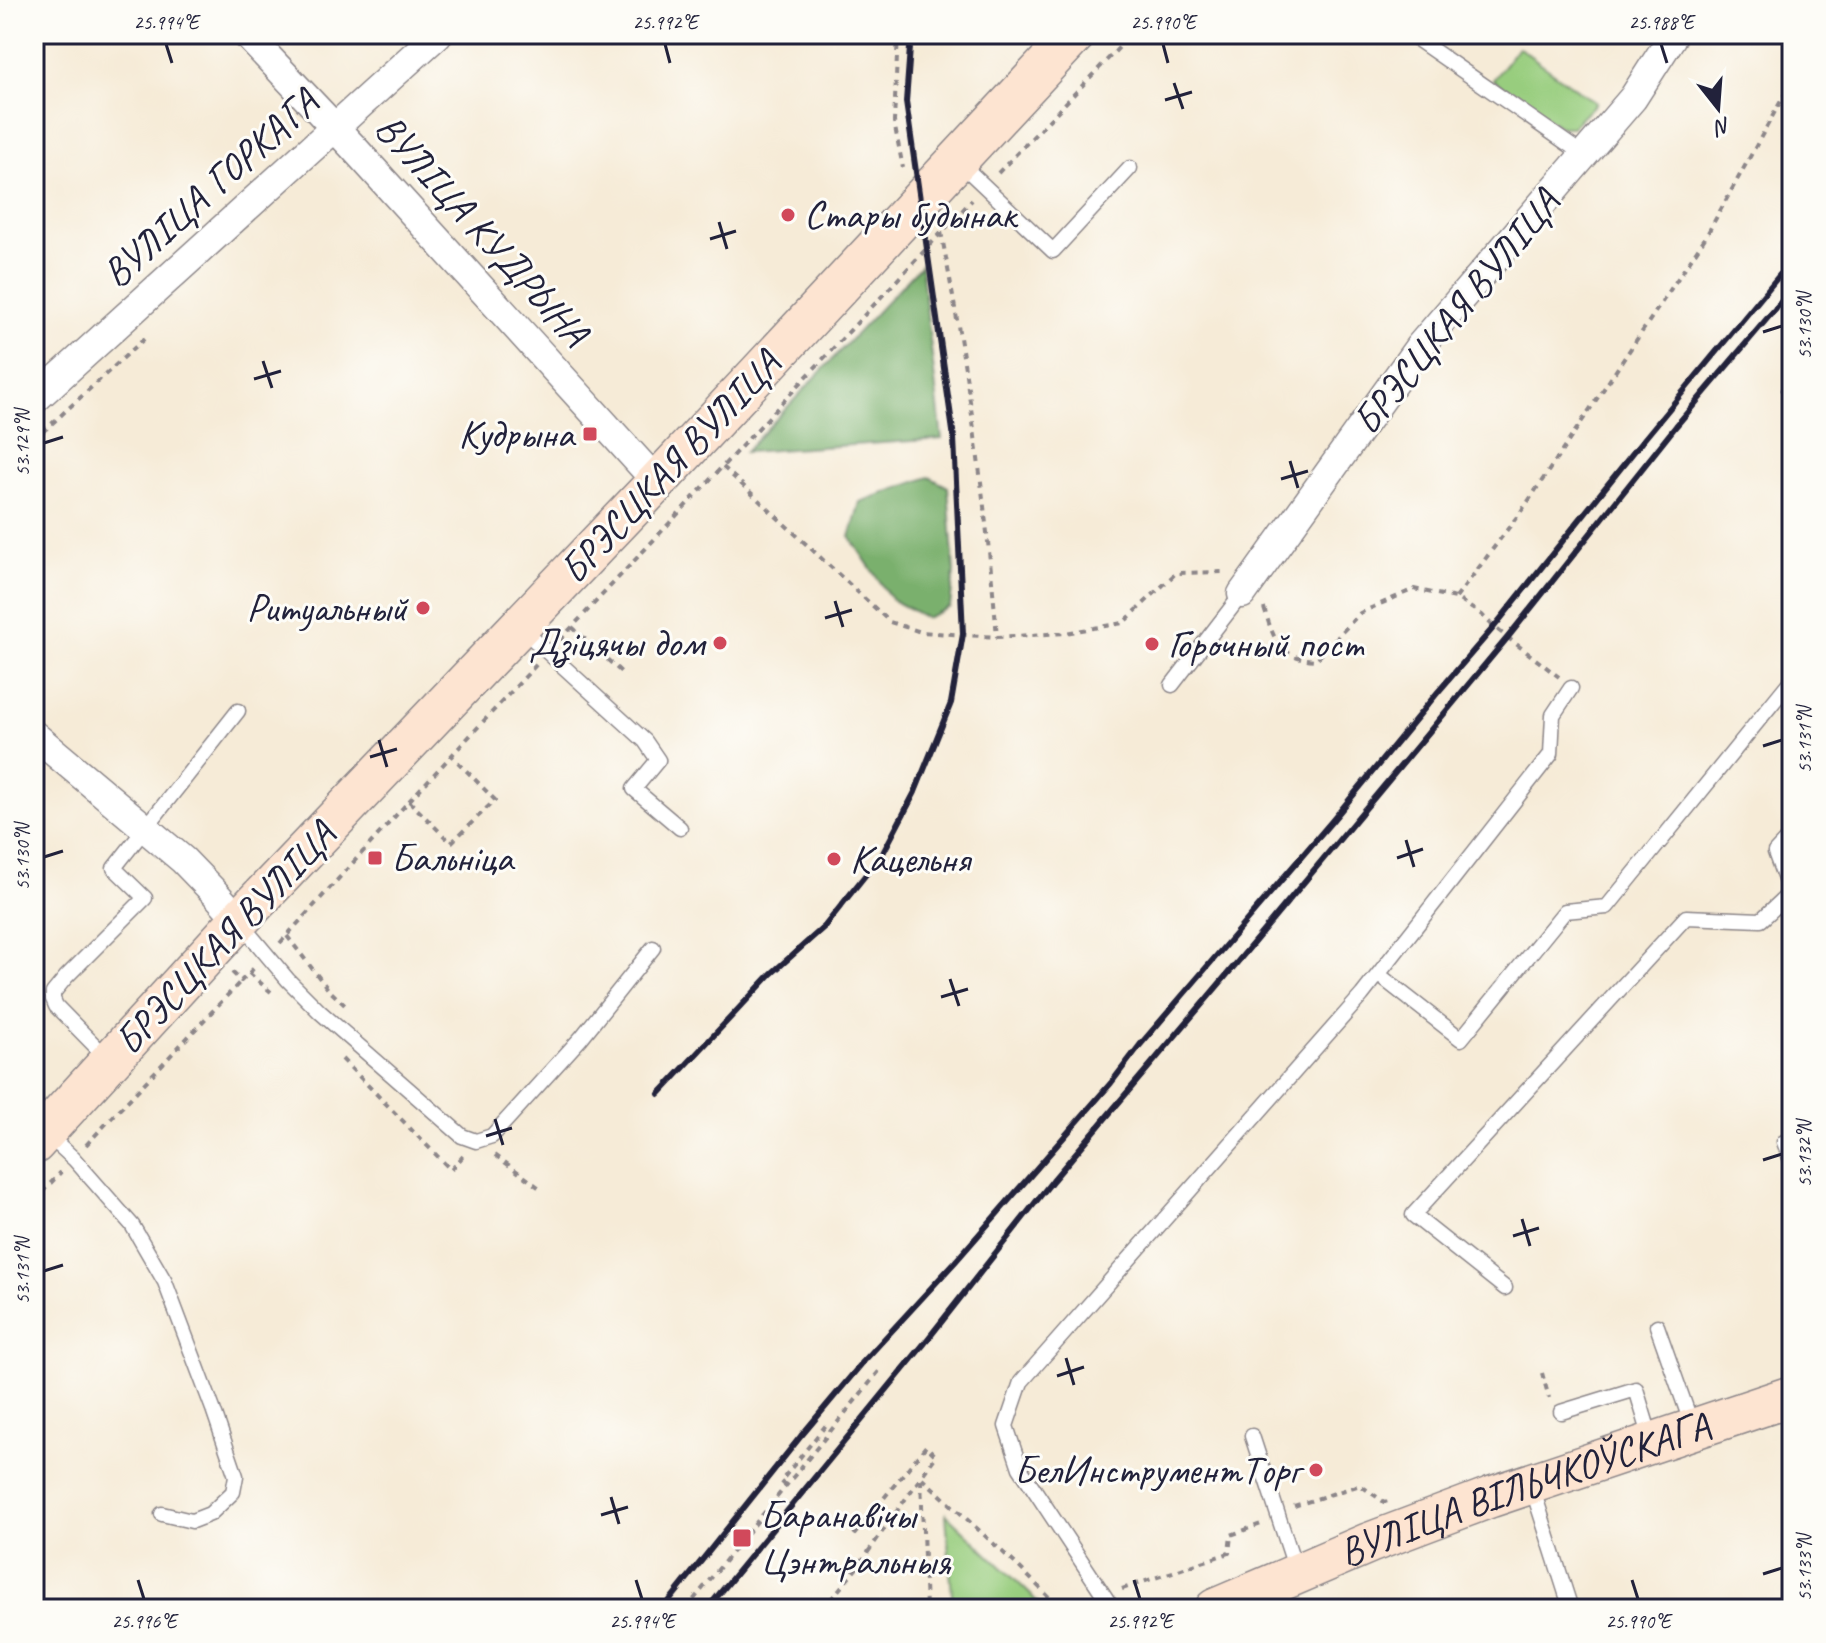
<svg xmlns="http://www.w3.org/2000/svg" width="1826" height="1643" font-family="Caveat,sans-serif">
  <style>
    .green { fill: #98cd7e; stroke: #5d785c; stroke-width: 2 }
    .forest { fill: #7ab06d; stroke: #4e6954; stroke-width: 2 }
    .lines { fill: none; stroke-linecap: round; stroke-linejoin: round }
    .service-casing { stroke: #8c8689; stroke-width: 17 }
    .minor-casing { stroke: #8c8689; stroke-width: 31 }
    .secondary-casing { stroke: #8c8689; stroke-width: 43 }
    .path { stroke: #8c8689; stroke-width: 4; stroke-dasharray: 6 6; stroke-linecap: butt }
    .service { stroke: #fff; stroke-width: 14 }
    .minor { stroke: #fff; stroke-width: 28 }
    .secondary { stroke: #fde4d1; stroke-width: 40 }
    .rail { stroke: #22223b; stroke-width: 6 }
    .ticks { fill: none; stroke: #22223b; stroke-width: 3 }
    .poi-dot { fill: #d1495b; stroke: #fdfcf7; stroke-width: 3 }
    .labels { text-anchor: middle; dominant-baseline: central; stroke-width: 6; stroke-linejoin: round; paint-order: stroke }
    .street-label { font-size: 40px; fill: #22223b; stroke: #fdfcf7 }
    .poi-label { font-size: 40px; fill: #22223b; stroke: #fdfcf7; text-anchor: start }
    .neatline { fill: none; stroke: #22223b; stroke-width: 3 }
    .ticks-label { font-size: 20px; text-anchor: middle; fill: #22223b }
  </style>
  <rect width="100%" height="100%" fill="#fdfcf7"/>
  <filter id="ink" filterUnits="userSpaceOnUse"><feTurbulence type="fractalNoise" baseFrequency=".0125" numOctaves="2"/><feDisplacementMap in="SourceGraphic" scale="16" xChannelSelector="R" yChannelSelector="G"/><feConvolveMatrix kernelMatrix="1 2 1 2 8 2 1 2 1" color-interpolation-filters="sRGB"/></filter>
  <filter id="wash" filterUnits="userSpaceOnUse"><feTurbulence type="fractalNoise" baseFrequency=".006" numOctaves="4" result="noise"/><feDisplacementMap in="SourceGraphic" scale="32" xChannelSelector="R" yChannelSelector="G"/><feGaussianBlur stdDeviation="1.8" result="paint"/><feColorMatrix in="noise" values="0 0 0 0 0 0 0 0 0 0 0 0 0 0 0 0 0 1.4 0 .05"/><feComposite in="paint" operator="in"/></filter>
  <g filter="url(#wash)">
    <rect width="100%" height="100%" fill="#f6ebd7"/>
    <g class="green">
      <polygon points="1518,47 1596,103 1572,127 1560,127 1493,80"/>
      <polygon points="946,1514 1031,1595 1043,1609 953,1609"/>
    </g>
    <g class="forest">
      <polygon points="921,265 942,439 745,452"/>
      <polygon points="929,477 948,487 954,572 950,607 926,618 891,599 850,537 860,502"/>
    </g>
  </g>
  <g filter="url(#ink)">
    <g class="lines">
      <g class="service-casing">
        <g id="service">
          <polyline points="1417,39 1584,155"/>
          <polyline points="960,163 1053,251 1130,168"/>
          <polyline points="520,627 645,741 658,760 634,789 680,828"/>
          <polyline points="1172,685 1242,594"/>
          <polyline points="241,924 288,980 320,1012 462,1136 476,1141 492,1136 581,1038 653,948"/>
          <polyline points="1379,975 1461,1039 1565,911 1607,907 1792,679"/>
          <polyline points="108,1059 56,1006 53,999 53,993 66,977 145,898 114,868 238,711"/>
          <polyline points="48,1135 74,1159 132,1225 165,1282 213,1409 236,1476 233,1492 210,1514 192,1521 162,1514"/>
          <polyline points="1784,1142 1792,1163"/>
          <polyline points="1505,1288 1413,1215 1686,917 1761,920 1790,893 1775,852 1792,834"/>
          <polyline points="1657,1326 1693,1428"/>
          <polyline points="1561,1412 1636,1389 1652,1442"/>
          <polyline points="1252,1436 1296,1570"/>
          <polyline points="1531,1484 1571,1609"/>
          <polyline points="1113,1609 1020,1468 1006,1426 1021,1382 1362,995 1551,754 1553,715 1571,688"/>
        </g>
      </g>
      <g class="minor-casing">
        <g id="minor">
          <polyline points="246,34 352,146 657,482"/>
          <polyline points="34,400 438,34"/>
          <polyline points="1242,594 1419,347 1633,98 1674,34"/>
          <polyline points="34,735 183,860 214,892 239,920"/>
        </g>
      </g>
      <g class="secondary-casing">
        <g id="secondary">
          <polyline points="34,1144 239,920 657,482 1075,34"/>
          <path id="s1" d="M1215,1609L1369,1543L1491,1497L1792,1396"/>
        </g>
      </g>
      <g class="path">
        <polyline points="898,34 894,122 903,168"/>
        <polyline points="998,173 1132,34"/>
        <path d="M941,232C967,366 986,501 997,637"/>
        <polyline points="34,440 144,339"/>
        <polyline points="723,467 890,622 921,632 997,637 1065,633 1123,623 1176,573 1225,572"/>
        <polyline points="1456,598 1525,506 1705,238 1792,81"/>
        <path d="M1264,608C1274,640 1279,658 1316,660L1360,613L1414,589L1456,598L1482,615L1494,627L1559,677"/>
        <polyline points="572,627 621,672"/>
        <polyline points="560,640 972,200"/>
        <polyline points="409,801 451,843 495,800 451,755"/>
        <polyline points="287,936 328,989 349,1009"/>
        <polyline points="280,943 409,801 537,664"/>
        <polyline points="232,972 241,981 254,968"/>
        <polyline points="249,973 271,992"/>
        <polyline points="342,1059 451,1170 464,1155"/>
        <polyline points="86,1145 241,981"/>
        <polyline points="495,1155 541,1189"/>
        <polyline points="34,1201 61,1172"/>
        <polyline points="1542,1373 1549,1398"/>
        <polyline points="921,1479 926,1609"/>
        <polyline points="786,1486 781,1481 826,1425"/>
        <polyline points="1294,1506 1360,1485 1384,1502 1388,1501"/>
        <polyline points="854,1535 926,1446 936,1456 921,1477 1019,1567 1060,1608"/>
        <polyline points="1122,1589 1229,1553 1231,1535 1261,1524"/>
        <polyline points="686,1609 880,1370"/>
        <polyline points="823,1609 856,1569 921,1477"/>
        <polyline points="1054,1609 1087,1600"/>
      </g>
      <use href="#service" class="service"/>
      <use href="#minor" class="minor"/>
      <use href="#secondary" class="secondary"/>
      <g class="rail">
        <polyline points="1783,390 1792,379"/>
        <polyline points="1787,476 1792,468"/>
        <polyline points="659,1094 771,974 824,927 883,853 915,792 951,703 963,634 954,438 906,102 911,34"/>
        <polyline points="663,1609 801,1436 863,1362 955,1262 1111,1083 1140,1045 1332,821 1438,692 1494,627 1640,444 1792,260"/>
        <polyline points="707,1609 924,1344 1053,1180 1220,983 1508,637 1676,426 1792,289"/>
      </g>
    </g>
  </g>
  <path class="ticks" d="M166,44L172,63M665,44L670,63M1163,44L1168,63M1661,44L1667,63M1174,83L1183,109M1165,100L1192,92M719,222L727,249M710,239L736,231M1763,332L1782,326M263,361L272,388M254,379L281,371M44,443L63,437M1290,461L1298,488M1281,479L1308,471M835,601L843,627M825,618L852,610M379,740L387,767M1763,746L1782,740M370,757L397,749M1406,840L1414,867M44,857L63,851M1397,858L1423,849M950,979L959,1006M941,997L968,989M495,1119L503,1145M486,1136L512,1128M1763,1160L1782,1154M1522,1219L1530,1246M1513,1236L1539,1228M44,1271L63,1265M1066,1358L1074,1385M1057,1376L1084,1367M611,1497L619,1524M601,1515L628,1507M1763,1574L1782,1568M138,1580L144,1599M636,1580L642,1599M1134,1580L1140,1599M1632,1580L1638,1599"/>
  <g class="poi-dot">
    <circle cx="788" cy="215" r="8"/>
    <rect x="582" y="426" width="16" height="16" rx="4"/>
    <circle cx="423" cy="608" r="8"/>
    <circle cx="720" cy="643" r="8"/>
    <circle cx="1152" cy="644" r="8"/>
    <rect x="367" y="850" width="16" height="16" rx="4"/>
    <circle cx="834" cy="859" r="8"/>
    <circle cx="1316" cy="1470" r="8"/>
    <rect x="732" y="1528" width="20" height="20" rx="4"/>
  </g>
  <g class="labels">
    <g class="street-label">
      <text transform="translate(210 188) rotate(-42)">ВУЛІЦА ГОРКАГА</text>
      <text transform="translate(482 230) rotate(48)">ВУЛІЦА КУДРЫНА</text>
      <text transform="translate(1456 312) rotate(-51)">БРЭСЦКАЯ ВУЛІЦА</text>
      <text transform="translate(670 467) rotate(-47)">БРЭСЦКАЯ ВУЛІЦА</text>
      <text transform="translate(225 938) rotate(-47)">БРЭСЦКАЯ ВУЛІЦА</text>
      <text stroke="none"><textPath href="#s1" startOffset="332">ВУЛІЦА ВІЛЬЧКОЎСКАГА</textPath></text>
    </g>
    <g class="poi-label">
      <text x="804" y="215">Стары будынак</text>
      <text x="574" y="434" text-anchor="end">Кудрына</text>
      <text x="407" y="608" text-anchor="end">Ритуальный</text>
      <text x="704" y="643" text-anchor="end">Дзіцячы дом</text>
      <text x="1168" y="644">Горочный пост</text>
      <text x="391" y="858">Бальніца</text>
      <text x="850" y="859">Кацельня</text>
      <text x="1300" y="1470" text-anchor="end">БелИнструментТорг</text>
      <text x="760" y="1515">Баранавічы<tspan x="760" dy="46">Цэнтральныя</tspan></text>
    </g>
  </g>
  <rect width="1826" height="1643" fill="none" stroke="#fdfcf7" stroke-width="88"/>
  <g transform="translate(1718 108) rotate(163)" stroke="#fdfcf7" stroke-width="6" paint-order="stroke">
  <path d="M0-6L14 30L0 20L-14 30Z" fill="#22223b"/>
  <text y="-12" font-size="22" font-weight="bold" text-anchor="middle" fill="#22223b">N</text>
  </g>
  <rect x="44" y="44" width="1738" height="1555" class="neatline"/>
  <g class="ticks-label">
    <text x="166" y="29">25.994°E</text>
    <text x="665" y="29">25.992°E</text>
    <text x="1163" y="29">25.990°E</text>
    <text x="1661" y="29">25.988°E</text>
    <text transform="translate(1804 326) rotate(-90)" y="7">53.130°N</text>
    <text transform="translate(22 443) rotate(-90)" y="7">53.129°N</text>
    <text transform="translate(1804 740) rotate(-90)" y="7">53.131°N</text>
    <text transform="translate(22 857) rotate(-90)" y="7">53.130°N</text>
    <text transform="translate(1804 1154) rotate(-90)" y="7">53.132°N</text>
    <text transform="translate(22 1271) rotate(-90)" y="7">53.131°N</text>
    <text transform="translate(1804 1568) rotate(-90)" y="7">53.133°N</text>
    <text x="144" y="1628">25.996°E</text>
    <text x="642" y="1628">25.994°E</text>
    <text x="1140" y="1628">25.992°E</text>
    <text x="1638" y="1628">25.990°E</text>
  </g>
</svg>
